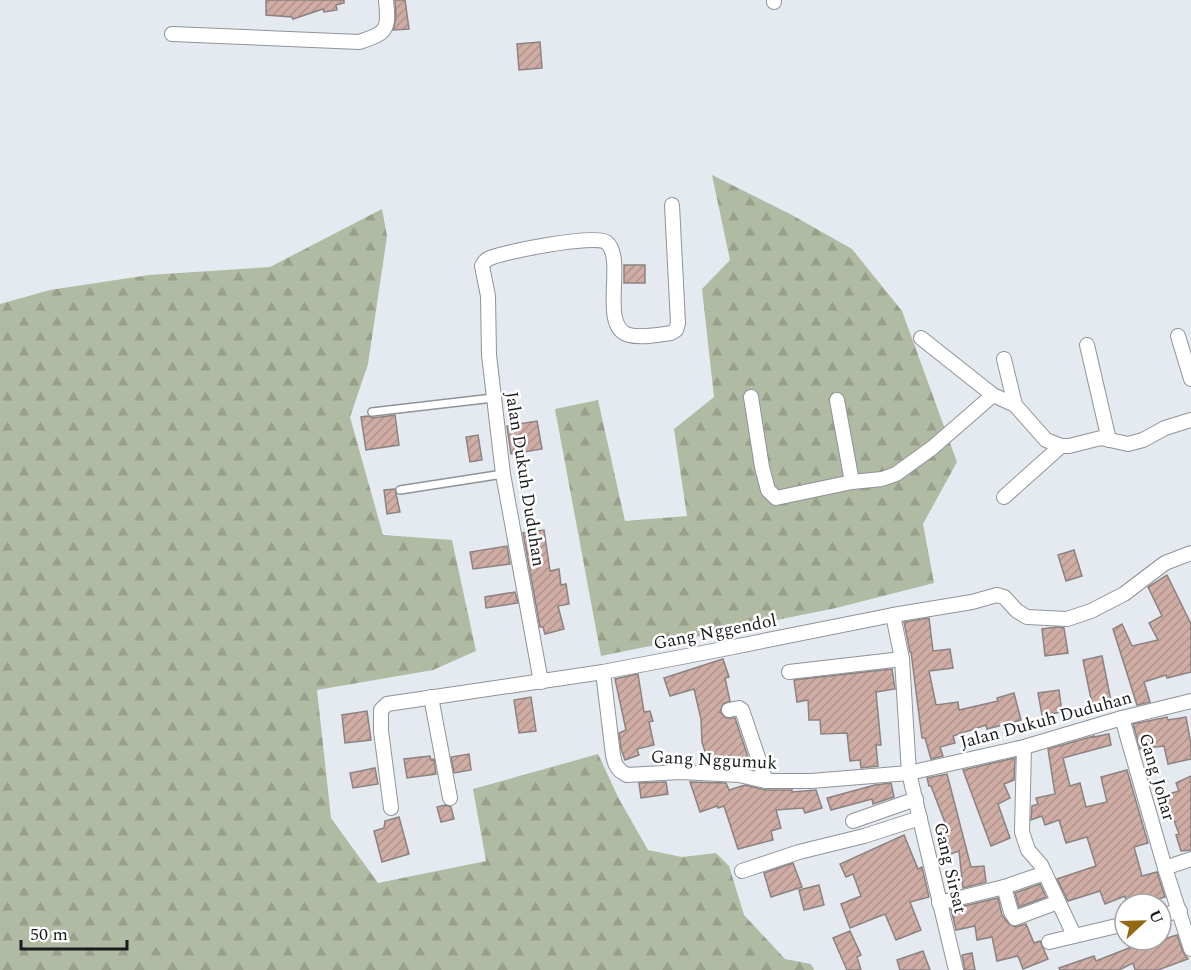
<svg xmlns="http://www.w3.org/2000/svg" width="1191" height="970" font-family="Spectral,serif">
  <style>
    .forest { fill: url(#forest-firs) }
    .building { fill: url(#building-hatch); stroke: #8b8381; stroke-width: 1.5 }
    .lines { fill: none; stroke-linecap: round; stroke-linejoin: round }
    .lane-casing { stroke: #8e9499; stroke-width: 10 }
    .street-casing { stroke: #8e9499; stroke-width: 16 }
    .lane { stroke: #fff; stroke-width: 7 }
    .street { stroke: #fff; stroke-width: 14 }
    .labels { text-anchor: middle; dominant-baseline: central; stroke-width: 5; stroke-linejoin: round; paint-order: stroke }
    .street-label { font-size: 18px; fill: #1a1c1e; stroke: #fff }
  </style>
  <defs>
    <pattern id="forest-firs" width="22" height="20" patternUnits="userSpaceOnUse" patternTransform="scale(1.5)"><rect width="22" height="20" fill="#b1baa2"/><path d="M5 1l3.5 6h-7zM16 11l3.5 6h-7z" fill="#989f8b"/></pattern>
    <pattern id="building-hatch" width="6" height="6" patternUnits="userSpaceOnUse" patternTransform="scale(1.5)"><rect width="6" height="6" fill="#cfaca4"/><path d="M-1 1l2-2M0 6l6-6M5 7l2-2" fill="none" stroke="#b1938d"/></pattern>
  </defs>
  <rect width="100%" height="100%" fill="#e4eaf0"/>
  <g class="forest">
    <polygon points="712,175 790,214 852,249 902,311 957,462 923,524 934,583 836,608 601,656 555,409 598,400 625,521 687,516 674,429 714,397 702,289 730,260"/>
    <polygon points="382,209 387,236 368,364 350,417 383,535 452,540 476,651 433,670 317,690 331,818 378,883 486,861 473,789 598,754 619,799 648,850 682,857 716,853 729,866 744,915 785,959 811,964 814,970 0,970 0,304 50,290 149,275 270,267"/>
  </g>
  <g class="building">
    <polygon points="266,0 344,0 344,3 336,5 337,10 324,12 323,9 293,19 292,17 266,15"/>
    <polygon points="395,0 405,0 409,29 393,30 396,18"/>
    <polygon points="540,42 542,68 519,70 517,44"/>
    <rect x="624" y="265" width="21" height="18"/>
    <polygon points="395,415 399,445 366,450 361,417 368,416 373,418"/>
    <polygon points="537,421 542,449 511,454 507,426"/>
    <polygon points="478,435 482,460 470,462 466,437"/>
    <polygon points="395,489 400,512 387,514 384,490"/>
    <polygon points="544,530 550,571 559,569 561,585 566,584 569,604 558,606 564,629 545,634 543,627 540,627 523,533"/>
    <polygon points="507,546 510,564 473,569 470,552"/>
    <polygon points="1074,550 1082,576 1066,581 1058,555"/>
    <polygon points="1167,575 1191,624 1191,672 1167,678 1166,675 1144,682 1150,702 1137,705 1113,629 1122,624 1132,646 1158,640 1149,623 1162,616 1148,587"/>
    <polygon points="515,592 518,603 486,608 485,597"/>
    <polygon points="929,618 933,651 950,649 953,668 929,671 936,705 958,702 959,710 998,701 997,698 1014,693 1021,720 987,729 986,725 953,736 955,743 940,747 943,756 931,759 925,738 922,738 911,652 910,652 904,622"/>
    <polygon points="1057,627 1064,628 1068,653 1045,656 1042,629"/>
    <polygon points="1102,656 1111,701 1092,704 1083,660"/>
    <polygon points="723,659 729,677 725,678 730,701 723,704 720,712 726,718 735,718 748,757 719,765 709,764 702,742 701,719 694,689 670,696 664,678"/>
    <polygon points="892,669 895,689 876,692 881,745 876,745 878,766 861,768 860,760 850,761 847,733 821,734 820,720 809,720 808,700 797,702 794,680"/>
    <polygon points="638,674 644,712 650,711 653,721 649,722 654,745 637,749 639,755 625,760 621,749 619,733 626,730 615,679"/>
    <polygon points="1059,690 1062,712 1042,715 1038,693"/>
    <polygon points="531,697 536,731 519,733 514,700"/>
    <polygon points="367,711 371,740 345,743 342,715"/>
    <polygon points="1167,717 1168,720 1186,717 1191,744 1191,759 1168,764 1164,746 1140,749 1133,724"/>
    <polygon points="1109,734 1111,745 1063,758 1070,786 1080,783 1086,807 1107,802 1101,777 1127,770 1148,843 1134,847 1142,876 1157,872 1165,897 1142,904 1127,904 1125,896 1105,904 1100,891 1068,901 1057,879 1096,866 1087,837 1066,843 1059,820 1045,825 1042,816 1031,820 1032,806 1038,804 1036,798 1055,794 1048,749 1094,736 1094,737"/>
    <polygon points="469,754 471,770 454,773 451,757"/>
    <polygon points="430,756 431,760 434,759 436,774 407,778 404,759"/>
    <polygon points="1015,758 1014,780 1004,784 1010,798 998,804 1010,838 991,846 963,770"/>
    <polygon points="375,768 378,784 353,788 350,773"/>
    <polygon points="947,774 971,867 984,866 986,882 963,888 959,851 950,854 945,839 944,839 940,826 946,825 931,786 929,786 927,778"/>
    <polygon points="1191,776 1191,850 1181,851 1176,835 1179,834 1165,795 1179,791 1176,783"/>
    <polygon points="666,782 668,794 641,798 639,783"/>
    <polygon points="690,782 726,783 729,790 745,785 765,790 792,790 792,792 816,790 822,808 805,813 803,808 776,810 781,828 771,831 773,840 738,849 724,806 718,808 717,806 700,812"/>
    <polygon points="891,783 894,797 873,804 872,799 831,810 827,798 875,785"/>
    <polygon points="445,805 451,807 454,819 441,822 437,807"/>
    <polygon points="399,817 409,854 382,862 374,831 384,828 385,821"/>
    <polygon points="904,835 918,869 922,867 929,897 910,902 921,930 896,940 885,914 850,928 841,904 861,896 853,874 846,877 840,864"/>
    <polygon points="793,863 802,887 771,897 764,873"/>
    <polygon points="1040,884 1046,897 1019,907 1015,893"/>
    <polygon points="819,885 824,905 804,910 799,890"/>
    <polygon points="998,898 1002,915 1008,923 1015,927 1026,924 1034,943 1040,941 1048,959 1023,969 1018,956 997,961 992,937 977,940 975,926 956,930 951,909"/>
    <polygon points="850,931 861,955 857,957 861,970 847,970 833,938"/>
    <polygon points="1177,935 1183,952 1188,959 1158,970 1135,970 1133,963 1119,970 1060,970 1059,968 1094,956 1096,961 1139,944 1138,940 1161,940"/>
    <polygon points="923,951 930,970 900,970 897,960"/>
    <polygon points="972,953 975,970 965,970 962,955"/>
  </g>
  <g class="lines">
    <g class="lane-casing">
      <g id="lane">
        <polyline points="372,412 493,398"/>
        <polyline points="400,490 503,474"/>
      </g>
    </g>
    <g class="street-casing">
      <g id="street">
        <polyline points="774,2 774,0"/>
        <path d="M172,34L359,42C388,33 389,29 386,0"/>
        <polyline points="1178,336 1191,379"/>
        <polyline points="921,338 993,395"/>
        <polyline points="1087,345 1109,440"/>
        <polyline points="1004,359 1015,405"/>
        <polyline points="751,397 762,467 768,490 776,498 852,482 882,479 896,474 932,448 993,395 1015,405 1046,440 1061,446 1069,446 1101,438 1128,444 1143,440 1165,428 1191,420"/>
        <polyline points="837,400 852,482"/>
        <polyline points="1004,497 1061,446"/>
        <polyline points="893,615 902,659 909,773 956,970"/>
        <path d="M603,672L613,755C615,765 617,770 627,775L680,772L739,775L766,781H811L909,773L1024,747L1122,718L1191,701"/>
        <polyline points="789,672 902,659"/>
        <path d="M541,682L503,474L489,355L488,296L482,266C484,262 484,261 488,259C501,252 595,234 606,242C627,257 598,327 629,335C641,338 658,335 671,333L676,330L678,323L672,205"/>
        <polyline points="431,697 450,798"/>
        <polyline points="729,710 739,708 742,710 766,781"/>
        <polyline points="1122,718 1165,868 1191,949"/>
        <polyline points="1024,747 1022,832 1028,850 1041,865 1074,935"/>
        <polyline points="391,808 381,731 381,710 387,704 603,672 713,651 893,615 972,602 997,595 1004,597 1017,611 1027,617 1067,619 1091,611 1124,594 1165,563 1191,553"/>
        <polyline points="853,821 916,799"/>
        <polyline points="1165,868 1191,859"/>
        <polyline points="742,871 799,852 864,836 920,818"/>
        <polyline points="1004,887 1045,873"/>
        <polyline points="939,903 1004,887 1011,912 1015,918 1058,902"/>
        <polyline points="1161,915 1180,911"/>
        <polyline points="1049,942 1125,924"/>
      </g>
    </g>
    <use href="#lane" class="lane"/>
    <use href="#street" class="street"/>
  </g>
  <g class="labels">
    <g class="street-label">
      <text transform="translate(525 479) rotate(81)">Jalan Dukuh Duduhan</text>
      <text transform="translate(715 632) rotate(-11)">Gang Nggendol</text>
      <text transform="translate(1046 720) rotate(-15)">Jalan Dukuh Duduhan</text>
      <text transform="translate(714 760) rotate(3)">Gang Nggumuk</text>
      <text transform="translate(1157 777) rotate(74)">Gang Johar</text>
      <text transform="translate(950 868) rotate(77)">Gang Sirsat</text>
    </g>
  </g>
  <g transform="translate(1143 922) rotate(68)"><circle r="28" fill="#ffffff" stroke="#a3a4a5" stroke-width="1.5"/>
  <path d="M0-4.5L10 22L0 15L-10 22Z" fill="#926811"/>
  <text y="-9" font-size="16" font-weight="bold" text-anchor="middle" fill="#1a1c1e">U</text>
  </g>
  <path d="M21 940v9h106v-9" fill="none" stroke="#1a1c1e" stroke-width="3"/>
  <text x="30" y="940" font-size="18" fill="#1a1c1e" stroke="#ffffff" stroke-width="4.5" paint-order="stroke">50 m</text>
</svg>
